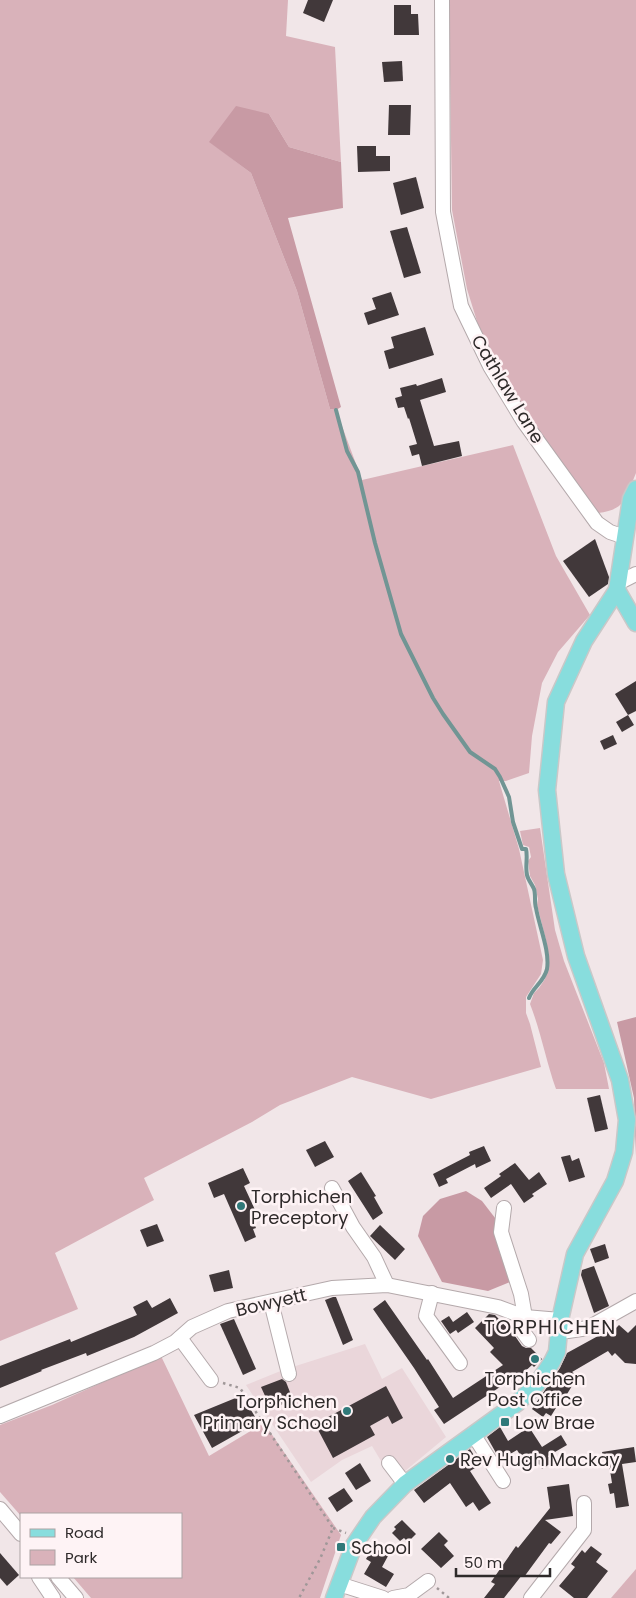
<svg xmlns="http://www.w3.org/2000/svg" width="636" height="1598" font-family="Poppins,sans-serif">
  <style>
    .built { fill: #ead6da }
    .green { fill: #d9b2ba }
    .forest { fill: #c89aa4 }
    .lines { fill: none; stroke-linecap: round; stroke-linejoin: round }
    .stream { stroke: #719594; stroke-width: 4 }
    .building { fill: #41383a }
    .minor-casing { stroke: #b4a9ab; stroke-width: 16 }
    .major-casing { stroke: #c9c8c8; stroke-width: 19 }
    .path { stroke: #9f9798; stroke-width: 2.5; stroke-dasharray: 2.5 4; stroke-linecap: butt }
    .minor { stroke: #fff; stroke-width: 14 }
    .major { stroke: #8dd; stroke-width: 16 }
    .poi-dot { fill: #307979; stroke: #fef3f5; stroke-width: 2 }
    .labels { text-anchor: middle; dominant-baseline: central; stroke-width: 5; stroke-linejoin: round; paint-order: stroke }
    .street-label { font-size: 18px; fill: #2e2a2a; stroke: #fef3f5 }
    .poi-label { font-size: 18px; fill: #2e2a2a; stroke: #fef3f5; text-anchor: start }
    .quarter-label { font-size: 20px; letter-spacing: 1px; fill: #2e2a2a; stroke: #fef3f5 }
  </style>
  <rect width="100%" height="100%" fill="#f1e6e8"/>
  <polygon class="built" points="365,1344 382,1379 402,1368 446,1437 393,1481 372,1446 342,1460 311,1482 246,1385 283,1370"/>
  <g class="green">
    <polygon points="0,0 288,0 286,36 335,47 341,162 289,147 269,114 210,142 251,173 297,291 330,409 336,410 362,480 513,445 556,556 590,615 558,652 542,683 532,736 529,773 506,781 499,781 519,849 543,960 541,974 526,997 526,1013 530,1024 541,1067 431,1099 352,1077 280,1105 252,1122 144,1178 154,1200 55,1253 78,1309 0,1341"/>
    <path d="M449,0H636V473C626,497 626,510 598,513L541,437L484,344L467,289L452,210Z"/>
    <path d="M540,828L555,930L564,961L604,1063L609,1089H556C546,1061 541,1032 530,1004L534,993L539,988L545,979L549,966L546,940L537,905L538,899L535,885L530,876L528,861L531,857L529,847L523,845L520,831Z"/>
    <polygon points="161,1356 209,1456 264,1423 341,1535 320,1598 91,1598 73,1577 181,1577 181,1514 21,1514 21,1516 0,1492 0,1425 52,1405"/>
    <polygon points="636,1569 636,1598 611,1598"/>
  </g>
  <g class="forest">
    <polygon points="236,106 269,114 289,147 341,162 343,208 288,218 341,407 336,410 330,409 297,291 251,173 209,142"/>
    <polygon points="636,1017 636,1156 634,1098 617,1022"/>
    <polygon points="466,1191 482,1201 502,1227 517,1279 488,1291 442,1282 418,1236 423,1216 440,1199"/>
  </g>
  <g class="lines">
    <path class="stream" d="M336,410L347,451L358,472L375,543L401,634L433,698L443,714L470,752L495,769L500,777L509,797L513,822L522,849H526C528,857 525,866 527,875C528,880 532,884 534,889C536,895 534,902 536,908C539,926 550,951 547,969C544,982 533,987 529,998"/>
  </g>
  <g class="building">
    <polygon points="308,0 333,0 324,22 303,13"/>
    <polygon points="394,5 411,5 411,14 418,14 419,35 394,35"/>
    <polygon points="402,61 403,81 384,82 382,62"/>
    <polygon points="389,105 411,105 410,135 388,135"/>
    <polygon points="357,146 376,146 376,156 390,156 390,171 358,172"/>
    <polygon points="416,177 424,208 401,215 393,183"/>
    <polygon points="407,227 421,273 404,278 390,231"/>
    <polygon points="391,292 399,315 368,325 364,313 376,309 372,298"/>
    <polygon points="425,327 434,355 389,369 384,351 394,348 391,337"/>
    <polygon points="442,378 446,392 420,400 434,446 459,441 462,456 422,466 419,454 412,456 409,446 417,444 409,418 408,419 404,407 398,408 395,398 402,396 400,388 416,384 417,386"/>
    <polygon points="595,539 609,577 608,584 589,597 563,561"/>
    <polygon points="636,681 636,711 628,715 615,694"/>
    <polygon points="628,715 634,725 622,732 616,722"/>
    <polygon points="613,735 617,744 604,750 600,741"/>
    <polygon points="600,1095 608,1129 595,1132 587,1098"/>
    <polygon points="325,1141 334,1157 315,1167 306,1150"/>
    <polygon points="484,1146 491,1161 476,1168 475,1164 446,1179 448,1183 439,1187 433,1174 470,1155 469,1152"/>
    <polygon points="570,1155 572,1161 579,1158 585,1177 569,1182 561,1157"/>
    <polygon points="515,1163 529,1180 539,1172 547,1184 532,1194 534,1196 524,1203 511,1184 491,1198 484,1188 501,1176 499,1174"/>
    <polygon points="243,1168 250,1183 244,1186 256,1212 250,1214 256,1228 253,1229 256,1237 245,1242 224,1194 214,1198 208,1183"/>
    <polygon points="361,1172 376,1196 374,1197 383,1213 373,1220 348,1181"/>
    <polygon points="157,1224 164,1241 147,1247 140,1230"/>
    <polygon points="380,1225 405,1249 395,1260 370,1236"/>
    <polygon points="605,1244 609,1258 595,1263 590,1249"/>
    <polygon points="594,1266 609,1306 594,1313 581,1275 582,1270"/>
    <polygon points="229,1270 233,1288 214,1292 209,1275"/>
    <polygon points="333,1297 336,1297 353,1340 343,1345 325,1300"/>
    <polygon points="170,1298 178,1313 134,1337 87,1356 86,1353 41,1370 42,1371 0,1388 0,1366 70,1339 71,1342 137,1315 133,1307 147,1300 152,1308"/>
    <polygon points="385,1300 427,1360 428,1359 453,1398 503,1365 490,1352 494,1348 475,1328 489,1314 495,1315 515,1336 522,1346 526,1348 531,1348 542,1359 534,1367 532,1365 512,1383 509,1381 444,1424 434,1410 439,1407 414,1368 373,1309"/>
    <polygon points="467,1312 474,1322 458,1333 456,1330 450,1334 441,1321 449,1316 453,1322"/>
    <polygon points="234,1319 256,1369 243,1375 220,1324"/>
    <polygon points="619,1325 628,1333 636,1325 636,1364 625,1363 615,1353 612,1356 608,1351 572,1372 578,1376 561,1404 559,1403 551,1416 546,1413 543,1417 532,1409 560,1368 567,1353 598,1336 609,1326 614,1330"/>
    <polygon points="282,1379 286,1382 293,1400 271,1409 261,1387"/>
    <polygon points="386,1386 403,1418 392,1424 388,1416 370,1426 375,1435 333,1458 315,1424"/>
    <polygon points="238,1397 244,1407 248,1405 258,1422 212,1448 194,1415"/>
    <polygon points="500,1427 508,1441 529,1427 542,1447 561,1435 567,1445 548,1456 553,1462 542,1469 539,1464 530,1470 517,1450 500,1460 487,1437"/>
    <polygon points="634,1447 636,1462 622,1464 629,1506 616,1508 614,1493 610,1494 608,1484 612,1483 609,1464 605,1464 602,1452"/>
    <polygon points="470,1449 480,1465 470,1471 491,1503 479,1511 473,1502 466,1507 450,1483 424,1503 414,1490"/>
    <polygon points="360,1463 371,1481 356,1490 345,1473"/>
    <polygon points="569,1484 573,1516 545,1520 561,1532 551,1544 549,1543 524,1577 522,1575 504,1598 484,1598 495,1584 491,1582 516,1546 518,1548 550,1508 547,1487"/>
    <polygon points="344,1488 353,1501 337,1512 328,1498"/>
    <polygon points="402,1520 416,1534 408,1542 404,1538 400,1541 392,1533 396,1529 394,1527"/>
    <polygon points="439,1532 448,1541 444,1545 454,1556 441,1568 421,1549"/>
    <polygon points="591,1546 602,1554 596,1562 608,1571 587,1598 574,1598 559,1586 575,1567 571,1564 582,1550 585,1553"/>
    <polygon points="373,1547 388,1556 382,1567 394,1574 386,1587 364,1574 371,1562 366,1559"/>
    <polygon points="0,1553 19,1575 7,1586 0,1578"/>
  </g>
  <g class="lines">
    <g class="minor-casing">
      <g id="minor">
        <polyline points="442,0 443,212 461,306 490,366 524,422 597,523 610,532 625,537"/>
        <polyline points="618,583 636,574"/>
        <polyline points="332,1188 353,1227 374,1257 387,1285"/>
        <polyline points="504,1208 501,1232 521,1294 525,1317 523,1332 529,1340"/>
        <polyline points="432,1293 426,1316 460,1363"/>
        <polyline points="271,1302 289,1374"/>
        <polyline points="559,1330 568,1331 588,1328 636,1301"/>
        <polyline points="180,1338 211,1380"/>
        <polyline points="0,1416 154,1353 175,1342 192,1327 228,1311 332,1288 387,1285 498,1307 525,1317 560,1320"/>
        <polyline points="473,1434 503,1481"/>
        <polyline points="389,1463 405,1484"/>
        <polyline points="0,1509 21,1534"/>
        <polyline points="39,1577 53,1598"/>
        <polyline points="58,1577 76,1598"/>
        <polyline points="339,1584 383,1598"/>
        <polyline points="393,1598 409,1595 428,1581"/>
        <polyline points="531,1598 584,1530 584,1503"/>
      </g>
    </g>
    <g class="major-casing">
      <g id="major">
        <polyline points="617,590 636,623"/>
        <polyline points="334,1598 354,1545 373,1517 405,1484 517,1403 537,1384 552,1362 557,1352 560,1320 575,1254 615,1181 624,1152 627,1120 620,1080 576,956 556,874 547,790 556,702 584,641 617,590 631,499 636,489"/>
      </g>
    </g>
    <g class="path">
      <polyline points="223,1383 240,1388 333,1528 320,1559 299,1598"/>
      <polyline points="333,1528 346,1533"/>
      <polyline points="437,1588 449,1598"/>
    </g>
    <use href="#minor" class="minor"/>
    <use href="#major" class="major"/>
  </g>
  <g class="poi-dot">
    <circle cx="241" cy="1206" r="5"/>
    <circle cx="535" cy="1359" r="5"/>
    <circle cx="347" cy="1411" r="5"/>
    <rect x="500" y="1417" width="10" height="10" rx="2.5"/>
    <circle cx="450" cy="1459" r="5"/>
    <rect x="336" y="1542" width="10" height="10" rx="2.5"/>
  </g>
  <g class="labels">
    <g class="street-label">
      <text transform="translate(508 389) rotate(59)">Cathlaw Lane</text>
      <text transform="translate(271 1302) rotate(-13)">Bowyett</text>
    </g>
    <g class="poi-label">
      <text x="251" y="1196">Torphichen<tspan x="251" dy="21">Preceptory</tspan></text>
      <text x="535" y="1378" text-anchor="middle">Torphichen<tspan x="535" dy="21">Post Office</tspan></text>
      <text x="337" y="1401" text-anchor="end">Torphichen<tspan x="337" dy="21">Primary School</tspan></text>
      <text x="515" y="1422">Low Brae</text>
      <text x="460" y="1459">Rev Hugh Mackay</text>
      <text x="351" y="1547">School</text>
    </g>
    <g class="quarter-label">
      <text x="550" y="1327">TORPHICHEN</text>
    </g>
  </g>
  <rect x="20" y="1513" width="162" height="65" fill="#fef3f5" stroke="#aba3a4"/>
  <rect x="30" y="1529" width="25" height="8" fill="#88dddd" stroke="#aba3a4"/>
  <text x="65" y="1538" font-size="15" fill="#2e2a2a">Road</text>
  <rect x="30" y="1550" width="25" height="15" fill="#d9b2ba" stroke="#aba3a4"/>
  <text x="65" y="1563" font-size="15" fill="#2e2a2a">Park</text>
  <path d="M456 1568v8h94v-8" fill="none" stroke="#2e2a2a" stroke-width="2.5"/>
  <text x="464" y="1568" font-size="15" fill="#2e2a2a" stroke="#fef3f5" stroke-width="4" paint-order="stroke">50 m</text>
</svg>
